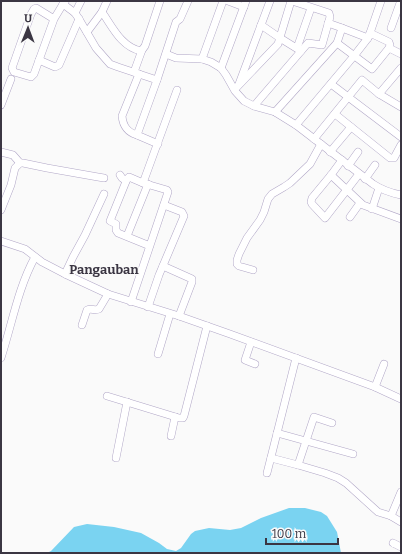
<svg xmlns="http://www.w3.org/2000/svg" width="402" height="554" font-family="Bitter,serif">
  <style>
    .water { fill: #7ad3f1 }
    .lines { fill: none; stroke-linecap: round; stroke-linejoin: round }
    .minor-casing { stroke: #b1a7c7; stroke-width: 8 }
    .minor { stroke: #fff; stroke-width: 7 }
    .labels { text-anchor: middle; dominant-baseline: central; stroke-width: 3; stroke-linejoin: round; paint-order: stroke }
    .quarter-label { font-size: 13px; font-weight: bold; fill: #3b3643; stroke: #fafafa }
  </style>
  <rect width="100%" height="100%" fill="#fafafa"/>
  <polygon class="water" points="289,508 305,508 321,512 327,516 337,532 341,553 47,553 51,551 74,527 87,524 114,527 141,533 159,543 167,549 176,551 181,548 191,534 195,531 209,528 230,530 241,528 261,518"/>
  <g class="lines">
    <g class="minor-casing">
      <g id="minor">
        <polyline points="228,1 244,7"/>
        <polyline points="65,2 63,4 75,13 79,19 96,48 110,64 118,67 157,80"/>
        <path d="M102,12C112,26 121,47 141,51L142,50L145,46L160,1"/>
        <polyline points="75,13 81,1"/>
        <polyline points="54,19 36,8 34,9 31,14 12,68 14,72 31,77 34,74 54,19 63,4"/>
        <polyline points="261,25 280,38 301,51"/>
        <polyline points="342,28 368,38 370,33 389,42 390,45 389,48 401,54"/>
        <polyline points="391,28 400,3"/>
        <polyline points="87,32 102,12 107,1"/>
        <polyline points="370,33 381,1"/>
        <polyline points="337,43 372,69 389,48"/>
        <polyline points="297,48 311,8"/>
        <path d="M166,54L176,58L202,59L211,62L221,68L226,75L235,91L244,101L254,106L275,112L296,125L373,184C382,190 391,193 401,195"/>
        <polyline points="202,59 223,1"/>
        <polyline points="39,60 55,67 59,65 79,19"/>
        <polyline points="221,68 246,1"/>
        <polyline points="134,72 142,50"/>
        <polyline points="239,84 270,1"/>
        <polyline points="331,84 401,137"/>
        <polyline points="237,87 278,44 291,1"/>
        <polyline points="379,94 401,107"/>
        <polyline points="1,105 11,79"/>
        <polyline points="254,106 308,43 322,45 330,17 329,13 292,1"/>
        <polyline points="275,112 337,43 342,28 328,23"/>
        <polyline points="335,114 390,158 394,158 401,145"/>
        <polyline points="296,125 354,56 368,38"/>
        <path d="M137,135C127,132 123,126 122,116L139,74"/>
        <polyline points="314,139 362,80 379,94 401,68"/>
        <polyline points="158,144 137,135 157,80 176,22 180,19 188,1"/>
        <polyline points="1,152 13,155 20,163"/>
        <polyline points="330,152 351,127"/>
        <polyline points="342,160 331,175 312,198 311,202 312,204 325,218 359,174"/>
        <polyline points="348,166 358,152"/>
        <polyline points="120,175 122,178 126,181"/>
        <polyline points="331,175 363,205 401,219"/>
        <polyline points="365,179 375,165"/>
        <polyline points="143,183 177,90"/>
        <polyline points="372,209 379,188"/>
        <polyline points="1,210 11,185 15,168 20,163 23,163 47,168 98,177 104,178"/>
        <polyline points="350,217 360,203"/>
        <polyline points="127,236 148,184"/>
        <polyline points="1,241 25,249 42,262 65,274 108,294 179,316 230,334 375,387 401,399"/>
        <polyline points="163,266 192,279 192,282 179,316"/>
        <polyline points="253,270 239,266 237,264 237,260 239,254 247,238 260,220 264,212 268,199 272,194 284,187 290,183 310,164 321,144"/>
        <polyline points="65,274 73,257 85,235 104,194"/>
        <polyline points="131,302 168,192 167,190 143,183 129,177 127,179 110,221 116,224 116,230 118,233 150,246"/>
        <polyline points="148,307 159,275 184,216 182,212 164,205"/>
        <path d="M82,325L87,310C91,308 95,311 99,309L108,294"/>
        <polyline points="251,342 245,360 255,364"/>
        <polyline points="158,354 170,314"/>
        <path d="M1,358C12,324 18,288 35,257"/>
        <polyline points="375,387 384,364"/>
        <polyline points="107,396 179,418 183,418 184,416 207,326"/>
        <polyline points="277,433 353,454"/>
        <polyline points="171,436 175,417"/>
        <polyline points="116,458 127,402"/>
        <polyline points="271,458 298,465 325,473 338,478 346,483 378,512 391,516 401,522"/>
        <polyline points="298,465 314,417 332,423"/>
        <polyline points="267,473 296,358"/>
        <polyline points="391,516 401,492"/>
        <polyline points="393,543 401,547"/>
      </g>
    </g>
    <use href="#minor" class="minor"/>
  </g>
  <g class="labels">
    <g class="quarter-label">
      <text x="104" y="269">Pangauban</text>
    </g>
  </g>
  <rect width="402" height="554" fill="none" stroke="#3b3643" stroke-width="4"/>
  <g transform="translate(28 28) rotate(1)" stroke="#fafafa" stroke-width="3" paint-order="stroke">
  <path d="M0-3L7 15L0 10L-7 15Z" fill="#3b3643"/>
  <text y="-6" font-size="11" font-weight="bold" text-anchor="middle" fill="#3b3643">U</text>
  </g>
  <path d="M266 538v6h72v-6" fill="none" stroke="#3b3643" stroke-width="2"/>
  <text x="272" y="538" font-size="12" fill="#3b3643" stroke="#fafafa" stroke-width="3" paint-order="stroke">100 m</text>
</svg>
